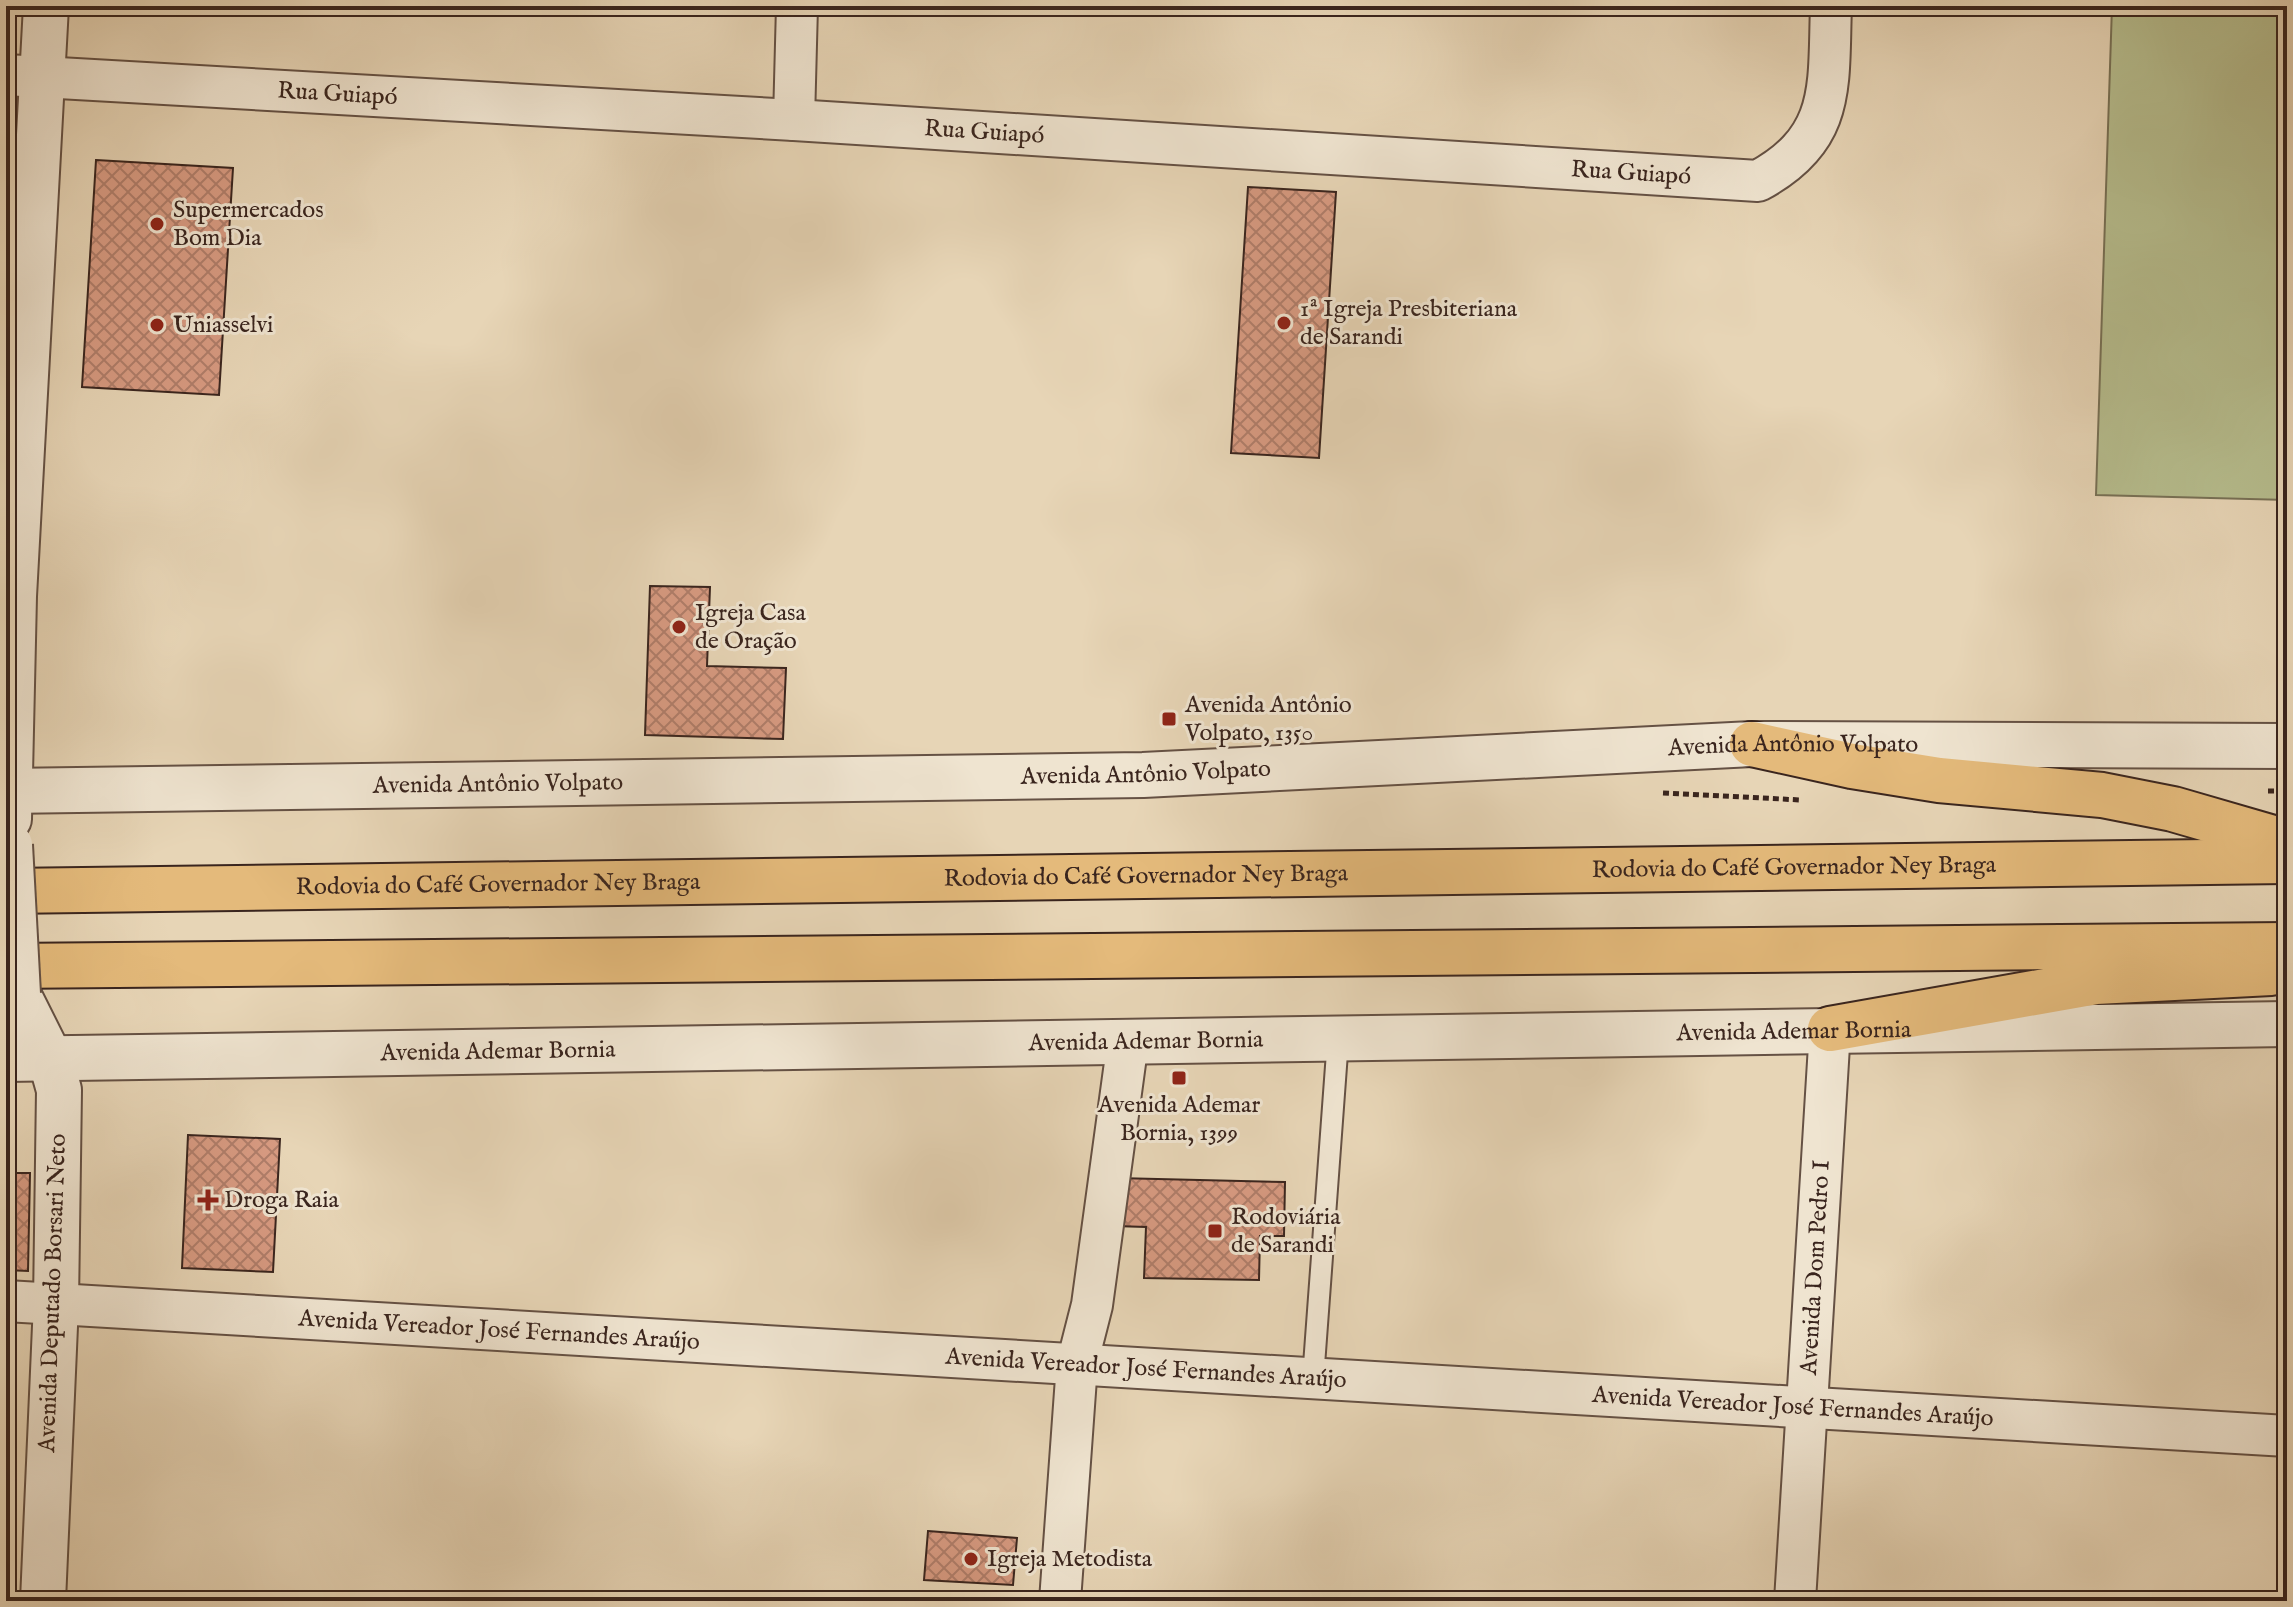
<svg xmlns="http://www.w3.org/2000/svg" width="2293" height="1607" font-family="'IM FELL English',serif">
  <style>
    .pitch { fill: #b6bd8e; stroke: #787156; stroke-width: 2 }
    .building { fill: url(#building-cross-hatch); stroke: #3a251e; stroke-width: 2 }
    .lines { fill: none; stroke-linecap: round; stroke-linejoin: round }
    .service-casing { stroke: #655144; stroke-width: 24 }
    .minor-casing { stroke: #655144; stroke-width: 44 }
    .tertiary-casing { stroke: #655144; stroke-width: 48 }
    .motorway-casing { stroke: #3a251e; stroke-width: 48 }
    .path { stroke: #3a251e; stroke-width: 5; stroke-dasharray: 6 4; stroke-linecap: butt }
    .service { stroke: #efe4d0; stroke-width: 20 }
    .minor { stroke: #efe4d0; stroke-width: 40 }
    .tertiary { stroke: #efe4d0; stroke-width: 44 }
    .motorway { stroke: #e4ba7b; stroke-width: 44 }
    .tertiary-bridge-casing { stroke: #655144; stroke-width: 48; stroke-linecap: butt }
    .tertiary-bridge { stroke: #efe4d0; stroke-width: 44 }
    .poi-dot { fill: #8f2418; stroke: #efe4d0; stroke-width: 3 }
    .labels { text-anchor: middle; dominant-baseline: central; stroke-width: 6; stroke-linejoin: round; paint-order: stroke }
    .street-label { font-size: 24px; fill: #3a251e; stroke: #efe4d0 }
    .poi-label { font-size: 24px; fill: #3a251e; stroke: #efe4d0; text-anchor: start }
  </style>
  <defs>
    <pattern id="building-cross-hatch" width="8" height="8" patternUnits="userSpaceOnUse" patternTransform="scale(2)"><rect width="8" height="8" fill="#d79a81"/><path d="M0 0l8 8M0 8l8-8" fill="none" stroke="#af7d69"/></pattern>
  </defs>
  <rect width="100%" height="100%" fill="#e7d5b6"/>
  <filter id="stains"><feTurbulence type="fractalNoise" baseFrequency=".0025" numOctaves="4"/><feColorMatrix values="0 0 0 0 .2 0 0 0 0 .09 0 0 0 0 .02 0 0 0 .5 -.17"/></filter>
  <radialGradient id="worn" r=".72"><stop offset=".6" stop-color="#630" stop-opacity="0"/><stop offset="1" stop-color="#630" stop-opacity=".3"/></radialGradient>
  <polygon class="pitch" points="2112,6 2287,6 2287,500 2096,495"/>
  <g class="building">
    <polygon points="96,160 233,168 219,395 82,387"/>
    <polygon points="1248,187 1336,192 1319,458 1231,453"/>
    <polygon points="650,586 710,587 707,666 786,668 783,739 645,735"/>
    <polygon points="188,1135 280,1139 273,1272 182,1268"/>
    <polygon points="6,1173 30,1173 28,1271 6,1270"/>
    <polygon points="1116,1178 1285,1182 1284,1236 1260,1236 1259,1280 1144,1278 1146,1227 1115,1226"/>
    <polygon points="928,1531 1017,1538 1013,1585 924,1580"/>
  </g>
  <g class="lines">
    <g class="service-casing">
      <polyline id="service" points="1313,1379 1338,1039"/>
    </g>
    <g class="minor-casing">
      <g id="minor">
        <path id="s1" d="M6,75L794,120L1758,181C1837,138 1828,86 1831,6"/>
        <polyline points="794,120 797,6"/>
        <path id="s2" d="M6,1301L2287,1436"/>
        <polyline points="1060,1601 1077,1364 1092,1305 1128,1041"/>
        <path id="s3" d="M1795,1601L1830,1029"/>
      </g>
    </g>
    <g class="tertiary-casing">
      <g id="tertiary">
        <path id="s4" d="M6,791L1143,775L1752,744L2287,746"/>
        <polyline points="9,819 14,596 46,6"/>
        <polyline points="18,994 50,1058 59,1090 56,1303 43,1601"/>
        <path id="s5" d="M6,1059L2287,1024"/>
      </g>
    </g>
    <g class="motorway-casing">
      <g id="motorway">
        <polyline points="1752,744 1852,766 1939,780 2102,795 2173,809 2287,842"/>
        <path id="s6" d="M6,891L2287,861"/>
        <polyline points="6,966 2287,945"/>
        <polyline points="1830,1029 2096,982 2271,973"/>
      </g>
    </g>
    <g class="path">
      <polyline points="2268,791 2287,791"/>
      <polyline points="1663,793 1801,800"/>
    </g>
    <use href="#service" class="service"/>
    <use href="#minor" class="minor"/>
    <use href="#tertiary" class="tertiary"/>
    <use href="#motorway" class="motorway"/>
    <g class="tertiary-bridge-casing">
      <polyline id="tertiary-bridge" points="10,845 18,994"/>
    </g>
    <use href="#tertiary-bridge" class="tertiary-bridge"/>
  </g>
  <g class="poi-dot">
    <circle cx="157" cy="224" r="8"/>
    <circle cx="1284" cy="323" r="8"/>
    <circle cx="157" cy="325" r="8"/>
    <circle cx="679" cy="627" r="8"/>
    <rect x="1161" y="711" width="16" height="16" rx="4"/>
    <rect x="1171" y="1070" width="16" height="16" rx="4"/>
    <path d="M204 1188h8v8h8v8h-8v8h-8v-8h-8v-8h8z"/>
    <rect x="1207" y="1223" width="16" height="16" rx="4"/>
    <circle cx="971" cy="1559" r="8"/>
  </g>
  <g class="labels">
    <g class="street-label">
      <text stroke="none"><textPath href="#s1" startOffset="332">Rua Guiapó</textPath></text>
      <text stroke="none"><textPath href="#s1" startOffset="980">Rua Guiapó</textPath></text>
      <text stroke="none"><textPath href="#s1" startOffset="1628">Rua Guiapó</textPath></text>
      <text stroke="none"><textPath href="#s4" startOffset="1788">Avenida Antônio Volpato</textPath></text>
      <text stroke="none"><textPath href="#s4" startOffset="1140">Avenida Antônio Volpato</textPath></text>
      <text stroke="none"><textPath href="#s4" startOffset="492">Avenida Antônio Volpato</textPath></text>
      <text stroke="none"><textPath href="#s6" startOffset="1788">Rodovia do Café Governador Ney Braga</textPath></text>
      <text stroke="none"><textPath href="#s6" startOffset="1140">Rodovia do Café Governador Ney Braga</textPath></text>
      <text stroke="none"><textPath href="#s6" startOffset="492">Rodovia do Café Governador Ney Braga</textPath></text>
      <text stroke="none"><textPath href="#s5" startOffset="1788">Avenida Ademar Bornia</textPath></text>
      <text stroke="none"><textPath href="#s5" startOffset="1140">Avenida Ademar Bornia</textPath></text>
      <text stroke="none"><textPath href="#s5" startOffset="492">Avenida Ademar Bornia</textPath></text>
      <text stroke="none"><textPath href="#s3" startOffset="334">Avenida Dom Pedro I</textPath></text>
      <text transform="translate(53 1293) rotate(-88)">Avenida Deputado Borsari Neto</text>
      <text stroke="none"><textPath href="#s2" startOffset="494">Avenida Vereador José Fernandes Araújo</textPath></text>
      <text stroke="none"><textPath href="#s2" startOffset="1142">Avenida Vereador José Fernandes Araújo</textPath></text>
      <text stroke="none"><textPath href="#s2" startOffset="1790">Avenida Vereador José Fernandes Araújo</textPath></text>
    </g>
    <g class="poi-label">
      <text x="173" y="210">Supermercados<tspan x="173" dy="28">Bom Dia</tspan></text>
      <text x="1300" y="309">1ª Igreja Presbiteriana<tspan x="1300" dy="28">de Sarandi</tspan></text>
      <text x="173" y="325">Uniasselvi</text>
      <text x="695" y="613">Igreja Casa<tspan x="695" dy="28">de Oração</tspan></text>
      <text x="1185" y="705">Avenida Antônio<tspan x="1185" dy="28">Volpato, 1350</tspan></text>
      <text x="1179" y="1105" text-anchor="middle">Avenida Ademar<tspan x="1179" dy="28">Bornia, 1399</tspan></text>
      <text x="224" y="1200">Droga Raia</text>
      <text x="1231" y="1217">Rodoviária<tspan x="1231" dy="28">de Sarandi</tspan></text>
      <text x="987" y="1559">Igreja Metodista</text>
    </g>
  </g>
  <rect width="2293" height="1607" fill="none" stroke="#e7d5b6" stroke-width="32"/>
  <rect x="8" y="8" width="2277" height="1591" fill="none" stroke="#3a251e" stroke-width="4"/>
  <rect x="16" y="16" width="2261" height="1575" fill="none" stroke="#3a251e" stroke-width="2"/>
  <rect width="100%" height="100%" filter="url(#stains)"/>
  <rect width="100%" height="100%" fill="url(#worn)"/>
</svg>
